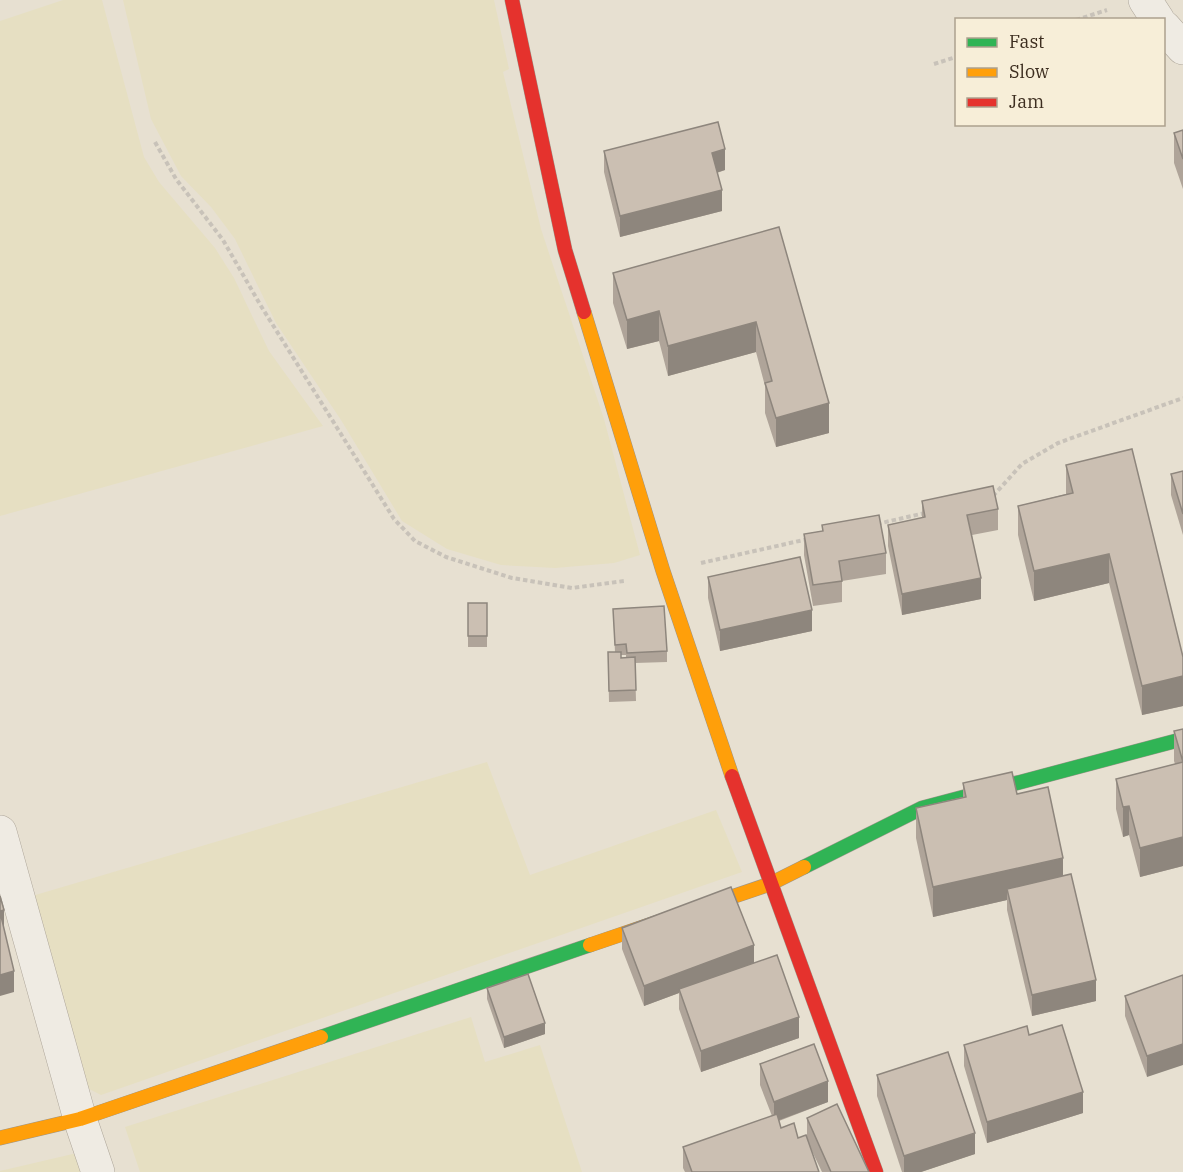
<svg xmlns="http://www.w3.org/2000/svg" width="1183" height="1172" font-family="'IBM Plex Serif',serif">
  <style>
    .farmland { fill: #e6dfc2 }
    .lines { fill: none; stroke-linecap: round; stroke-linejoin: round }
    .street-casing { stroke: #ada599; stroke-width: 34 }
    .fast-casing { stroke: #9c958a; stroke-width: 15 }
    .slow-casing { stroke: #9c958a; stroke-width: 15 }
    .jam-casing { stroke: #9c958a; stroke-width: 15 }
    .path { stroke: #c8c2b9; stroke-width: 4; stroke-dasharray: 4.5 3; stroke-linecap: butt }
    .street { stroke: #efebe3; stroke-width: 33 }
    .fast { stroke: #30b455; stroke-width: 14 }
    .slow { stroke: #ff9f0a; stroke-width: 14 }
    .jam { stroke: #e5322d; stroke-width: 14 }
    .wall { fill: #afa499; fill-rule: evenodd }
    .shaded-wall { fill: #8e867d }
    .building { fill: #cbbfb2; stroke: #8e867d; stroke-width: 1.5 }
  </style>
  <rect width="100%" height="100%" fill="#e7e0d1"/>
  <g class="farmland">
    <polygon points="63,0 102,0 144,157 159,182 215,248 234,278 269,351 323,426 0,516 0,21"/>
    <polygon points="123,0 494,0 509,69 503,72 541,229 604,419 640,555 614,563 555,568 501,565 447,549 402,521 341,420 276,323 235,239 211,207 181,176 151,119"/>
    <polygon points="487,762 530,875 716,810 742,872 101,1095 85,1087 32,896"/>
    <polygon points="471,1017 485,1062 540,1045 582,1172 140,1172 125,1127"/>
    <polygon points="77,1153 84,1172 0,1172 0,1171"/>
  </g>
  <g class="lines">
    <g class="street-casing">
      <g id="street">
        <polyline points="1145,0 1158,20"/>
        <polyline points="1164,27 1183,48"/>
        <polyline points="0,832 80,1119 98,1172"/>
      </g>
    </g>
    <g class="fast-casing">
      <g id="fast">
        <polyline points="804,867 922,808 1183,739"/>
        <polyline points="321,1037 590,945"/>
      </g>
    </g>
    <g class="slow-casing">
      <g id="slow">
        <polyline points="584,312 663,571 732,776"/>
        <polyline points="590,945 770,884 804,867"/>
        <polyline points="0,1138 80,1119 321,1037"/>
      </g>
    </g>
    <g class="jam-casing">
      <g id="jam">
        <polyline points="512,0 565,250 584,312"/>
        <polyline points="732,776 876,1172"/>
      </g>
    </g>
    <g class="path">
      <polyline points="1076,20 1107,10"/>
      <polyline points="934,64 956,57"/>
      <polyline points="155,142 176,179 223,240 261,306 394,519 415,541 446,557 512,578 572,588 624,581"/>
      <polyline points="993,496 1022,464 1058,443 1183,398"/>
      <polyline points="877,524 925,513"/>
      <polyline points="701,563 808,539"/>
    </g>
    <use href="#street" class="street"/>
    <use href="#fast" class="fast"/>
    <use href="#slow" class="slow"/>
    <use href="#jam" class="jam"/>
  </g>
  <g class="wall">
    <polygon points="1183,130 1183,189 1174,163 1174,133"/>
    <polygon points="604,151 725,170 717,173 722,211 620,237 604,172"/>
    <polygon points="779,227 829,433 776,447 765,413 765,386 756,352 668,376 659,341 627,349 613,303 613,273"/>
    <polygon points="1066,465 1183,657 1183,706 1142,715 1109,583 1034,601 1018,535 1018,506 1066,494"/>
    <polygon points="1183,471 1183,535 1171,495 1171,474"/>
    <polygon points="922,501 998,509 998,530 972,535 981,599 902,615 888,546 888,525 922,518"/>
    <polygon points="822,525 886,553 886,574 842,581 842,602 813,606 804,555 804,534 822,531"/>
    <polygon points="708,577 812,631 720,651 708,598"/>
    <rect x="468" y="603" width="19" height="44"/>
    <path d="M613,609L667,651V662L635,663L636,701L609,702L608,652H615ZM621,655H626V657L621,658Z"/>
    <polygon points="1183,729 1183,866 1140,877 1129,835 1123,837 1116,809 1116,779 1175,764 1174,761 1174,731"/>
    <polygon points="963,783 1017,794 1063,876 1096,1001 1032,1016 1007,910 1007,900 933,917 916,838 916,808 963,797"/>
    <polygon points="622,928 754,963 799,1038 701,1072 679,1009 679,993 644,1006 622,949"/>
    <polygon points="1183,975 1147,1077 1125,1016 1125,996"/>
    <polygon points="487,988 545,1034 504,1048 487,999"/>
    <polygon points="1029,1035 1083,1113 987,1143 964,1066 964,1045"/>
    <polygon points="760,1064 828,1102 779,1121 781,1128 798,1138 807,1135 807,1118 869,1172 822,1172 811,1149 819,1172 685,1172 683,1168 683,1147 772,1116 760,1085"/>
    <polygon points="877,1075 975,1154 921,1172 902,1172 877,1096"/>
  </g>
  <g class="shaded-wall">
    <polygon points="725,149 725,170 712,174 712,153"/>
    <polygon points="722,190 722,211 620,237 620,216"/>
    <polygon points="659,311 659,341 627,349 627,320"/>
    <polygon points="756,322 756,352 668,376 668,346"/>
    <polygon points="829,403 829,433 776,447 776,418"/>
    <polygon points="1109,554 1109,583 1034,601 1034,571"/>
    <polygon points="981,578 981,599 902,615 902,594"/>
    <polygon points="812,610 812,631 720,651 720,630"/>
    <polygon points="1183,676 1183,706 1142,715 1142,686"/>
    <polygon points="1129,806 1129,835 1123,837 1123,807"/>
    <polygon points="1183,837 1183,866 1140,877 1140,848"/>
    <polygon points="1063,858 1063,888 1007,889 1007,900 933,917 933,887"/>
    <polygon points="4,910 4,931 0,932 0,911"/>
    <polygon points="754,945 754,965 679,989 679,993 644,1006 644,986"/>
    <polygon points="14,971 14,992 0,996 0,975"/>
    <polygon points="1096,980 1096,1001 1032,1016 1032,995"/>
    <polygon points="799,1017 799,1038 701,1072 701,1051"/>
    <polygon points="545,1023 545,1034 504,1048 504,1037"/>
    <polygon points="1183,1044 1183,1065 1147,1077 1147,1056"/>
    <polygon points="828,1081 828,1102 774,1122 774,1102"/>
    <polygon points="1083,1092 1083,1113 987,1143 987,1122"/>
    <polygon points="975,1133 975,1154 921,1172 904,1172 904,1156"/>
  </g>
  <g class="building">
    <polygon points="718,122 725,149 712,153 722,190 620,216 604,151"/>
    <polygon points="1183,130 1183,159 1174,133"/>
    <polygon points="779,227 829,403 776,418 765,383 772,381 756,322 668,346 659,311 627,320 613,273"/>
    <polygon points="1132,449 1183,657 1183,676 1142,686 1109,554 1034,571 1018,506 1073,493 1066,465"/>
    <polygon points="1183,471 1183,514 1171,474"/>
    <polygon points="993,486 998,509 967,515 981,578 902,594 888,525 925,517 922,501"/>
    <polygon points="879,515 886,553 839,561 842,581 813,585 804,534 823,531 822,525"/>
    <polygon points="800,557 812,610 720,630 708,577"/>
    <rect x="468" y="603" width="19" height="33"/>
    <polygon points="664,606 667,651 627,653 626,644 615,645 613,609"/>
    <polygon points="608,652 621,652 621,658 635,657 636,690 609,691"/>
    <polygon points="1183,729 1183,837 1140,848 1129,806 1123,807 1116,779 1183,762 1174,731"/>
    <polygon points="1012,772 1017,794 1048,787 1063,858 933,887 916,808 966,797 963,783"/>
    <polygon points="1071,874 1096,980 1032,995 1007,889"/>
    <polygon points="731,887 754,945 644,986 622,928"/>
    <polygon points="0,896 4,910 0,911"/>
    <polygon points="0,916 1,916 14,971 0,975"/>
    <polygon points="777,955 799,1017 701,1051 679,989"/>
    <polygon points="528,974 545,1023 504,1037 487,988"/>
    <polygon points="1183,975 1183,1044 1147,1056 1125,996"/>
    <polygon points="1062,1025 1083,1092 987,1122 964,1045 1027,1026 1029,1035"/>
    <polygon points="814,1044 828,1081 774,1102 760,1064"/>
    <polygon points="948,1052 975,1133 904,1156 877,1075"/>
    <polygon points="837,1104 869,1172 831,1172 807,1118"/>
    <polygon points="777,1114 781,1128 794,1123 798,1138 806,1135 819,1172 692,1172 683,1147"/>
  </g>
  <rect x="955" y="18" width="210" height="108" fill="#f7eed8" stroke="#ada18e" stroke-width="1.5"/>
  <rect x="967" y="38" width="30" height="9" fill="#30b455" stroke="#ada18e" stroke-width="1.5"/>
  <text x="1009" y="48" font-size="18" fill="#3d2e20">Fast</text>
  <rect x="967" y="68" width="30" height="9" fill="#ff9f0a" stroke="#ada18e" stroke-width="1.5"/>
  <text x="1009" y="78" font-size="18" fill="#3d2e20">Slow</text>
  <rect x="967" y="98" width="30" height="9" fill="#e5322d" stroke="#ada18e" stroke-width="1.5"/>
  <text x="1009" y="108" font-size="18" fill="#3d2e20">Jam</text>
</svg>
